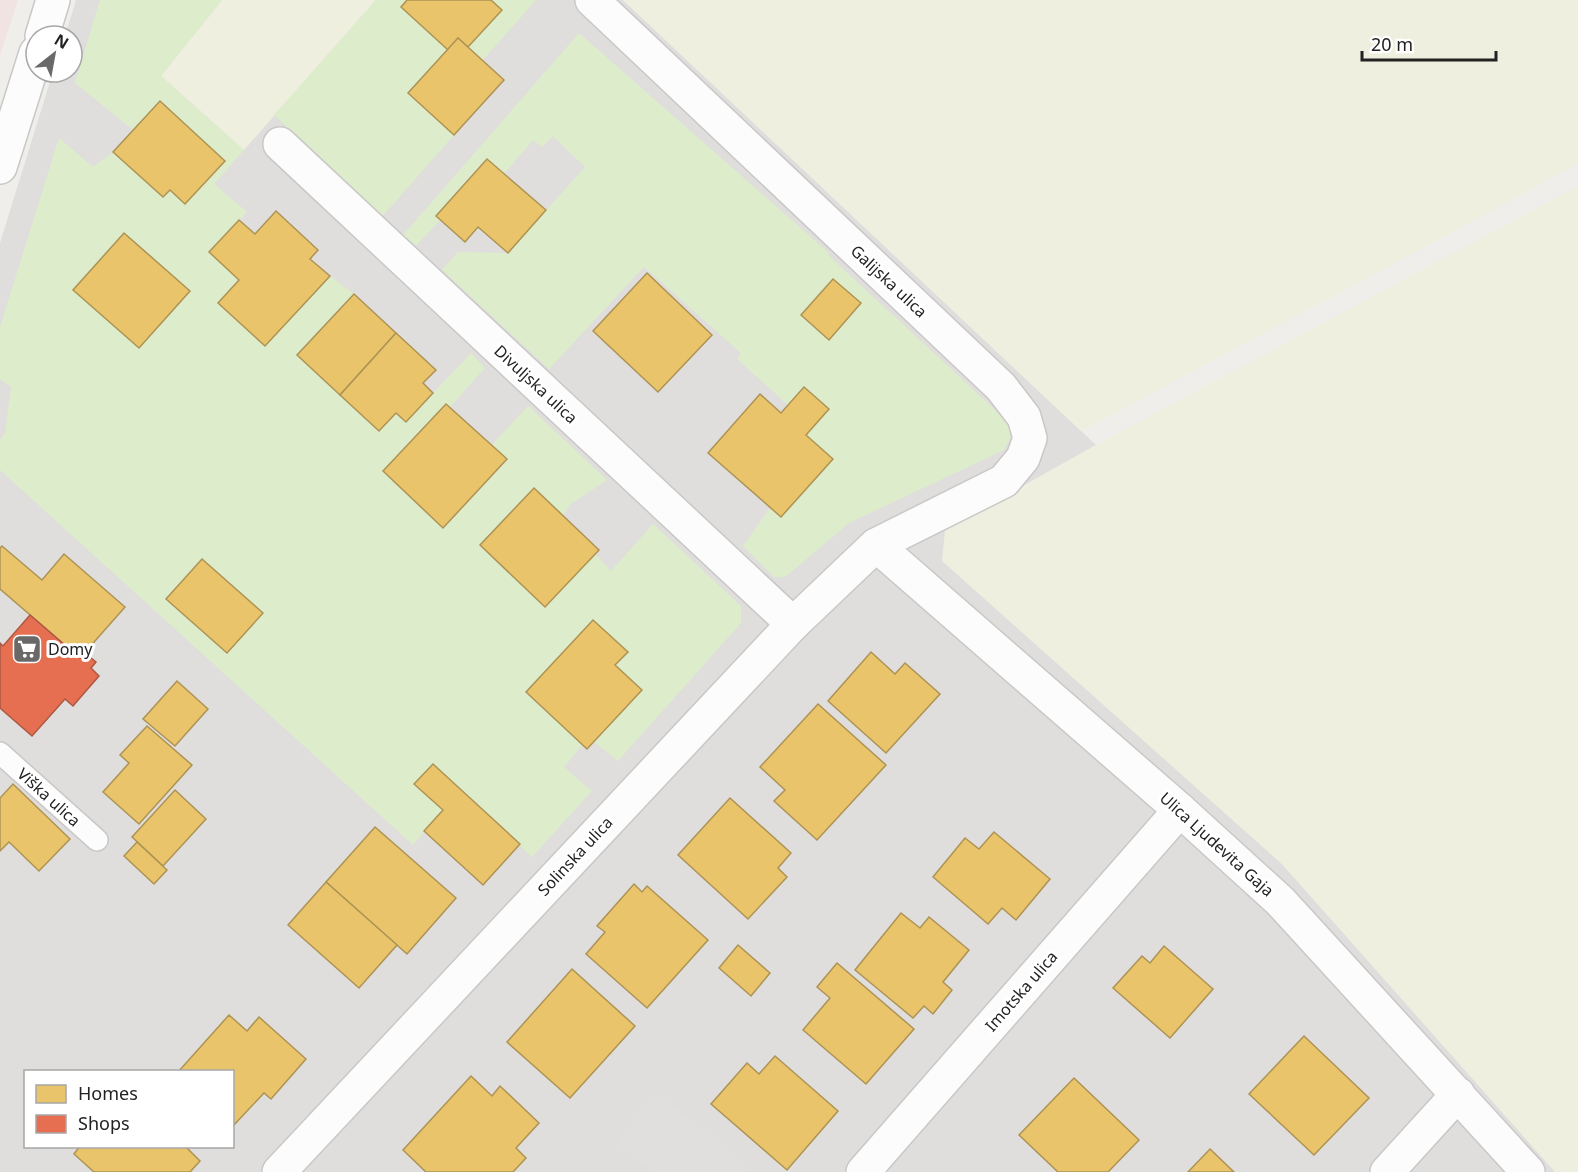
<svg xmlns="http://www.w3.org/2000/svg" width="1578" height="1172" font-family="'Noto Sans',sans-serif">
  <style>
    .residential { fill: #dfdedc; fill-rule: evenodd }
    .commercial { fill: #f1e3e1 }
    .farmland { fill: #efefdf }
    .grass { fill: #ddeccb }
    .parking { fill: #e0dfde }
    .homes { fill: #e9c46a; stroke: #ad9354; stroke-width: 1.5 }
    .shops { fill: #e76f51; stroke: #ac5843; stroke-width: 1.5 }
    .lines { fill: none; stroke-linecap: round; stroke-linejoin: round }
    .lane-casing { stroke: #c9c8c7; stroke-width: 24 }
    .street-casing { stroke: #c9c8c7; stroke-width: 36 }
    .lane { stroke: #fdfcfc; stroke-width: 21 }
    .street { stroke: #fdfcfc; stroke-width: 33 }
    .labels { text-anchor: middle; dominant-baseline: central; stroke-width: 6; stroke-linejoin: round; paint-order: stroke }
    .street-label { font-size: 16px; fill: #222; stroke: #fff }
    .poi-label { font-size: 16px; fill: #222; stroke: #fff; text-anchor: start }
  </style>
  <rect width="100%" height="100%" fill="#f0eeeb"/>
  <path class="residential" d="M76,0H623L1096,445L945,530L1283,865L1556,1172H0V243L53,72H72V36H65ZM26,1072H232V1146H26Z"/>
  <polygon class="commercial" points="0,0 18,0 0,55"/>
  <g class="farmland">
    <polygon points="222,0 376,0 244,150 161,76"/>
    <polygon points="623,0 1578,0 1578,163 1444,237 1081,431"/>
    <polygon points="1578,186 1578,1172 1555,1172 1283,865 942,561 945,530 1096,445"/>
  </g>
  <g class="grass">
    <polygon points="100,0 222,0 161,76 244,150 214,184 247,212 209,252 239,280 218,303 265,346 330,276 354,294 297,355 379,431 396,413 406,422 471,353 485,368 450,407 446,404 384,471 444,528 506,460 491,446 528,406 607,480 571,504 563,515 534,488 611,571 653,524 741,606 741,623 618,761 594,742 642,690 615,665 627,651 593,620 526,692 583,744 564,767 592,791 532,857 433,765 415,785 443,810 413,845 0,470 0,440 5,433 11,387 0,379 0,327 59,138 93,167 113,152 163,197 170,190 185,204 225,161 160,101 133,130 75,83"/>
    <polygon points="376,0 407,0 401,7 448,50 409,93 454,135 382,217 274,115"/>
    <polygon points="491,0 536,0 483,60 468,47 501,10"/>
    <polygon points="579,33 829,253 828,255 993,408 1013,428 1011,437 1004,450 849,523 790,573 784,577 774,577 743,546 770,508 781,517 833,459 806,435 829,409 804,387 788,405 737,359 741,353 644,267 549,369 442,270 458,252 508,253 585,167 553,136 542,147 533,140 504,174 487,159 436,216 440,220 416,246 403,235"/>
  </g>
  <polygon class="parking" points="659,1093 751,1172 652,1172 617,1142"/>
  <g class="homes">
    <polygon points="407,0 491,0 502,10 468,47 458,38 448,50 401,7"/>
    <polygon points="458,38 504,80 454,135 408,93"/>
    <polygon points="160,101 225,161 185,204 170,190 163,197 113,152"/>
    <polygon points="487,159 546,210 508,253 478,227 465,242 436,216"/>
    <polygon points="276,211 318,250 310,259 330,276 265,346 218,303 239,280 209,252 239,220 255,234"/>
    <polygon points="124,233 190,291 139,348 73,290"/>
    <polygon points="647,273 712,335 658,392 593,331"/>
    <polygon points="833,279 861,303 829,340 801,315"/>
    <polygon points="354,294 396,333 340,395 297,355"/>
    <polygon points="396,333 436,370 423,383 433,393 406,422 396,413 379,431 340,395"/>
    <polygon points="804,387 829,409 806,435 833,459 781,517 708,453 760,394 781,413"/>
    <polygon points="446,404 507,459 443,528 383,471"/>
    <polygon points="534,488 599,550 545,607 480,545"/>
    <polygon points="2,546 42,580 64,554 125,607 80,658 0,589 0,548"/>
    <polygon points="202,559 263,613 227,653 166,599"/>
    <polygon points="593,620 628,652 615,665 642,690 587,749 526,692"/>
    <polygon points="871,652 895,674 905,663 940,694 886,753 828,701"/>
    <polygon points="177,681 208,709 175,746 143,719"/>
    <polygon points="818,704 886,765 817,840 774,801 785,790 760,767"/>
    <polygon points="147,726 192,765 139,824 103,792 129,763 120,755"/>
    <polygon points="433,764 520,844 483,885 424,831 443,810 414,784"/>
    <polygon points="13,784 70,839 39,871 9,842 0,851 0,798"/>
    <polygon points="175,790 206,819 163,866 132,837"/>
    <polygon points="730,798 791,853 778,868 787,877 748,919 678,855"/>
    <polygon points="375,827 456,898 407,954 326,882"/>
    <polygon points="994,832 1050,879 1016,920 1002,908 988,924 933,877 965,838 979,849"/>
    <polygon points="137,842 167,870 154,884 124,856"/>
    <polygon points="326,882 397,945 359,988 288,925"/>
    <polygon points="634,884 642,892 647,886 708,940 647,1008 586,954 605,932 597,926"/>
    <polygon points="901,913 920,928 929,917 969,950 943,982 952,990 933,1014 924,1006 913,1018 855,970"/>
    <polygon points="738,945 770,973 751,996 719,968"/>
    <polygon points="1164,946 1213,989 1170,1038 1113,988 1142,956 1150,963"/>
    <polygon points="837,963 914,1029 866,1084 803,1030 830,998 817,987"/>
    <polygon points="572,969 635,1026 570,1098 507,1042"/>
    <polygon points="229,1015 247,1031 259,1017 306,1059 271,1099 264,1093 232,1127 232,1072 178,1072"/>
    <polygon points="1304,1036 1369,1098 1314,1155 1249,1094"/>
    <polygon points="775,1056 838,1111 787,1170 711,1104 747,1063 759,1074"/>
    <polygon points="471,1076 492,1096 500,1086 539,1123 516,1148 526,1158 513,1172 426,1172 403,1150"/>
    <polygon points="1074,1078 1139,1140 1108,1172 1058,1172 1019,1135"/>
    <polygon points="80,1146 185,1146 200,1161 190,1172 94,1172 74,1154"/>
    <polygon points="1210,1149 1234,1172 1188,1172"/>
  </g>
  <polygon class="shops" points="30,615 80,658 85,653 96,662 91,668 99,676 73,706 65,699 32,736 0,708 0,643 3,646"/>
  <g class="lines">
    <g class="lane-casing">
      <polyline id="lane" points="0,753 97,840"/>
    </g>
    <g class="street-casing">
      <g id="street">
        <polyline points="42,36 53,0"/>
        <polyline points="280,144 793,624"/>
        <polyline points="0,167 36,53"/>
        <polyline points="876,545 1180,810 1280,901 1528,1172"/>
        <polyline points="279,1172 793,624 876,545 1004,481 1023,458 1030,438 1024,417 1001,387 592,0"/>
        <polyline points="863,1172 1180,810"/>
        <polyline points="1387,1172 1458,1094"/>
      </g>
    </g>
    <use href="#lane" class="lane"/>
    <use href="#street" class="street"/>
  </g>
  <defs>
    <g id="supermarket-square" transform="scale(1.5)"><rect x="-9" y="-9" width="18" height="18" rx="4" fill="#6a6968" stroke="#fff"/><path d="M-6-5.5h2.5l.6 2H6L4.5 2H-2.5L-4.4-4H-6ZM-1.5 3.2a1.3 1.3 0 1 0 .1 0ZM3 3.2a1.3 1.3 0 1 0 .1 0Z" fill="#fff"/></g>
  </defs>
  <g fill-rule="evenodd">
    <use href="#supermarket-square" x="27" y="649"/>
  </g>
  <g class="labels">
    <g class="street-label">
      <text transform="translate(889 281) rotate(43)">Galijska ulica</text>
      <text transform="translate(536 384) rotate(43)">Divuljska ulica</text>
      <text transform="translate(49 797) rotate(42)">Viška ulica</text>
      <text transform="translate(1217 844) rotate(42)">Ulica Ljudevita Gaja</text>
      <text transform="translate(575 856) rotate(-47)">Solinska ulica</text>
      <text transform="translate(1021 991) rotate(-49)">Imotska ulica</text>
    </g>
    <g class="poi-label">
      <text x="48" y="649">Domy</text>
    </g>
  </g>
  <rect x="24" y="1070" width="210" height="78" fill="#ffffff" stroke="#a7a7a7" stroke-width="1.5"/>
  <rect x="36" y="1085" width="30" height="18" fill="#e9c46a" stroke="#a7a7a7" stroke-width="1.5"/>
  <text x="78" y="1100" font-size="18" fill="#222222">Homes</text>
  <rect x="36" y="1115" width="30" height="18" fill="#e76f51" stroke="#a7a7a7" stroke-width="1.5"/>
  <text x="78" y="1130" font-size="18" fill="#222222">Shops</text>
  <g transform="translate(54 54) rotate(31)"><circle r="28" fill="#ffffff" stroke="#a7a7a7" stroke-width="1.5"/>
  <path d="M0-4.5L10 22L0 15L-10 22Z" fill="#6a6968"/>
  <text y="-9" font-size="16" font-weight="bold" text-anchor="middle" fill="#222222">N</text>
  </g>
  <path d="M1362 51v9h134v-9" fill="none" stroke="#222222" stroke-width="3"/>
  <text x="1371" y="51" font-size="18" fill="#222222" stroke="#ffffff" stroke-width="4.5" paint-order="stroke">20 m</text>
</svg>
